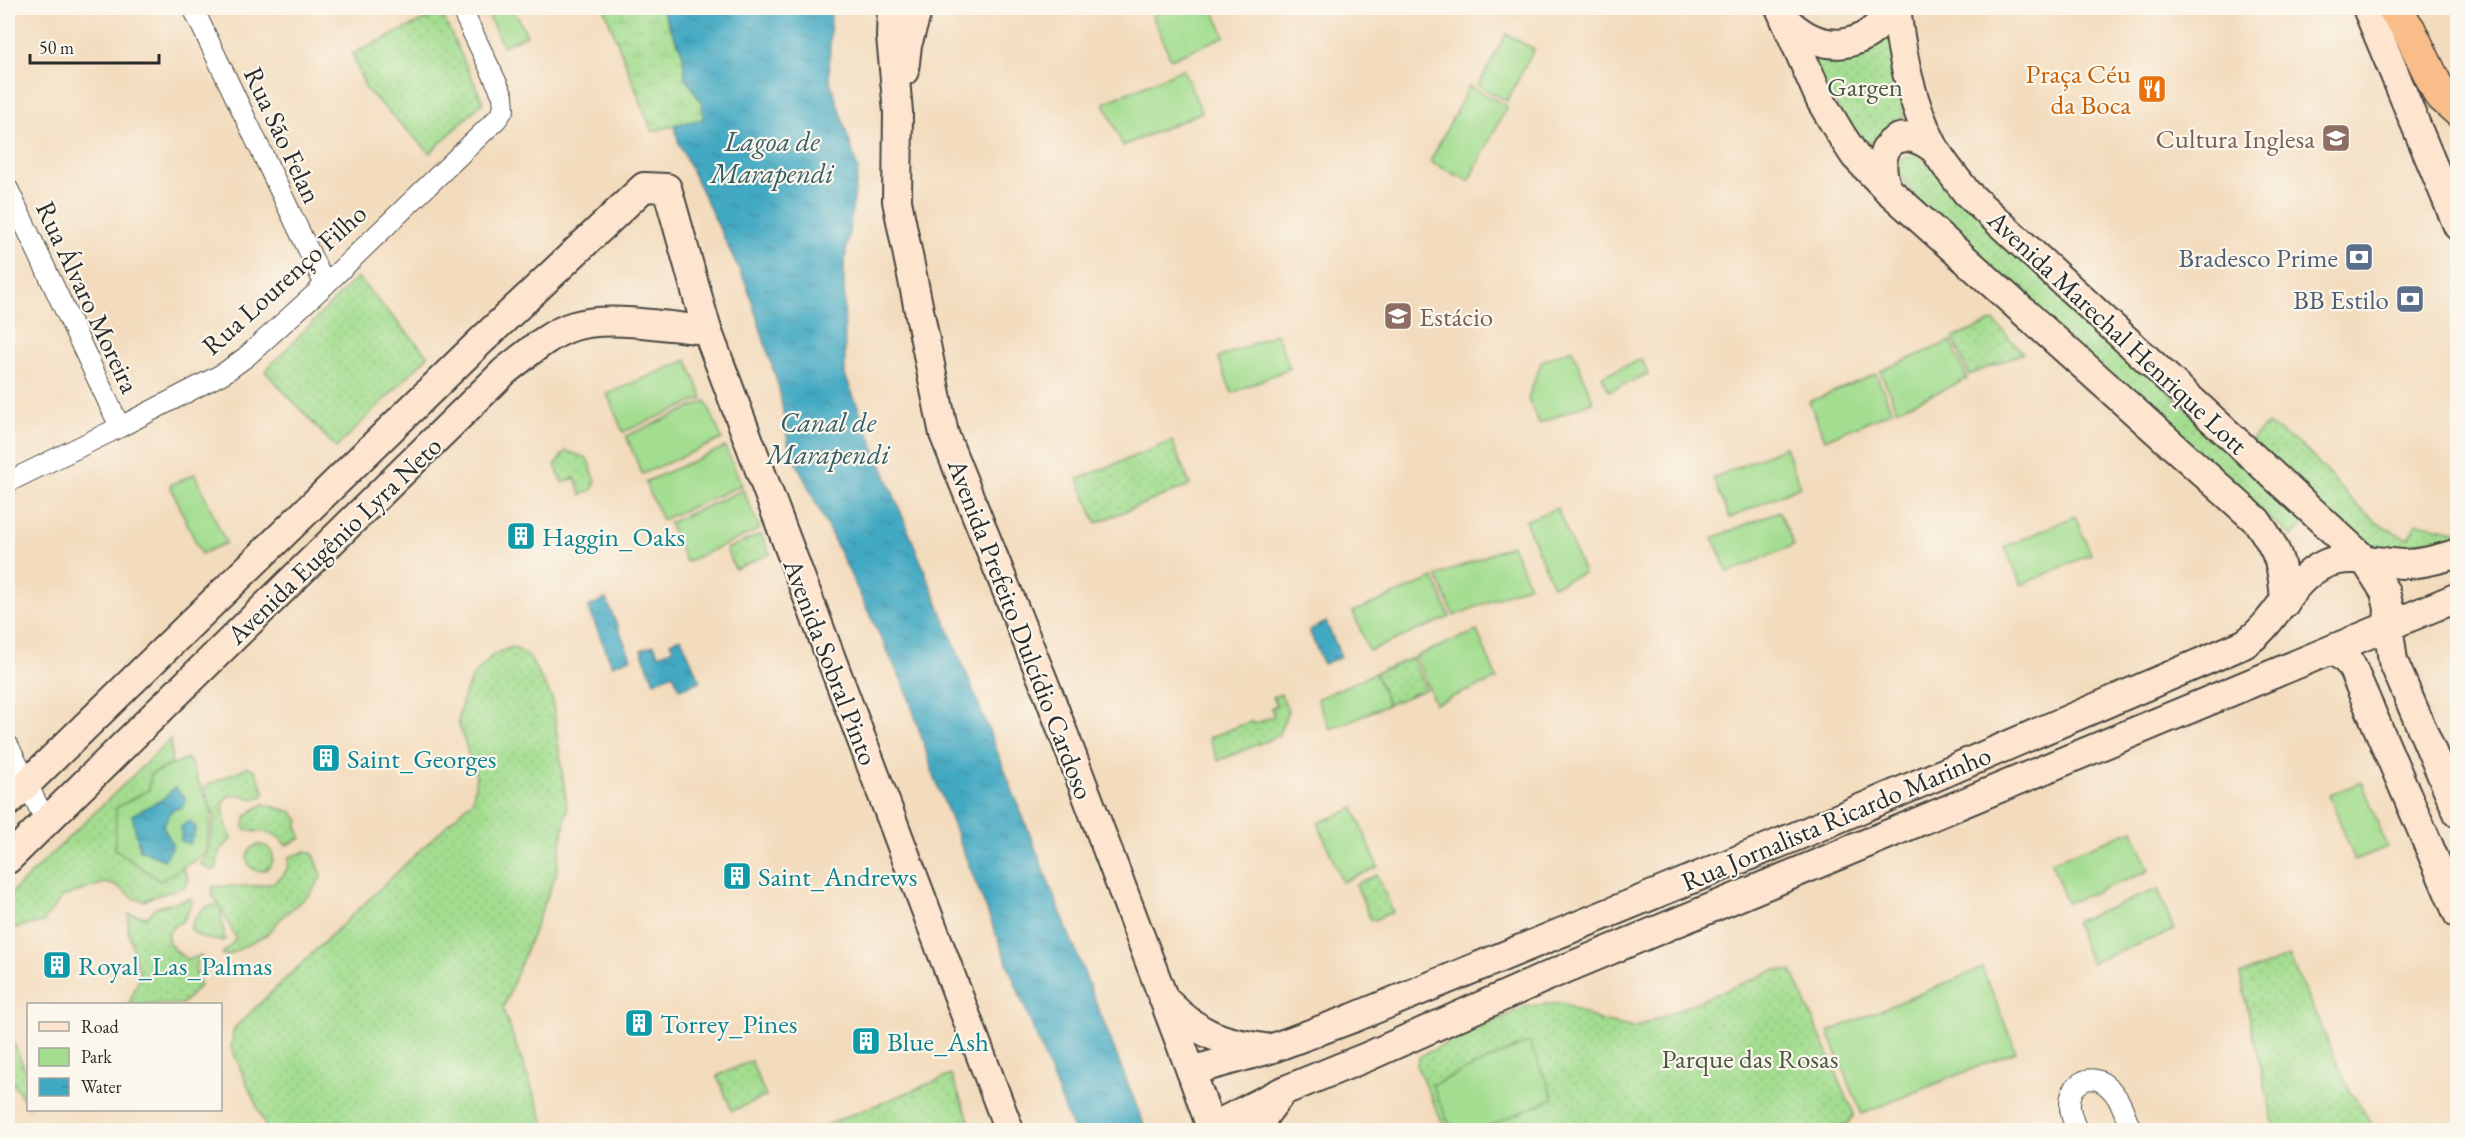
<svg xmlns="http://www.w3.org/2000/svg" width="2465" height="1138" font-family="'EB Garamond',serif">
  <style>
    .green { fill: url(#green-dots); stroke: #67845d; stroke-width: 1.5 }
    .wetland { fill: url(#wetland-marsh); stroke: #67845d; stroke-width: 1.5 }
    .pitch { fill: #a3dd8f; stroke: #67845d; stroke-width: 1.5 }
    .water { fill: url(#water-ripples); stroke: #366a76; stroke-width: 1.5 }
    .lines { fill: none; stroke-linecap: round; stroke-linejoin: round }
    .street-casing { stroke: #494641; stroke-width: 22 }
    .secondary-casing { stroke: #494641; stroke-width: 32 }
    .highway-casing { stroke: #494641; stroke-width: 36 }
    .street { stroke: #fff; stroke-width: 20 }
    .secondary { stroke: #fde5d0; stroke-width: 28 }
    .highway { stroke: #f9bd89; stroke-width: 33 }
    .labels { text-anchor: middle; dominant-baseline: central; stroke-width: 4.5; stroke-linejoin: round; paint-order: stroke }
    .food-label { font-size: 27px; fill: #c56008; stroke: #fbf7ec; text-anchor: end }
    .park-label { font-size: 27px; fill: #495844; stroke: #fbf7ec }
    .street-label { font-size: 27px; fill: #2b2b2b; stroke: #fbf7ec }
    .education-label { font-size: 27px; fill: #785e54; stroke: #fbf7ec; text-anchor: end }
    .service-label { font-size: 27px; fill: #4e5e75; stroke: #fbf7ec; text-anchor: end }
    .culture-label { font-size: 27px; fill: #0d838f; stroke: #fbf7ec; text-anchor: start }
    .water-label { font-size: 28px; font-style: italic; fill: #345d67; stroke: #fbf7ec }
  </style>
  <defs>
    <pattern id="green-dots" width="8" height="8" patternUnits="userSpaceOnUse" patternTransform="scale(1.5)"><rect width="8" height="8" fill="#a3dd8f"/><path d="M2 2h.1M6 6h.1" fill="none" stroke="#8cbe7c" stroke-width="1.8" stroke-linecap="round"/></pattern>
    <pattern id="wetland-marsh" width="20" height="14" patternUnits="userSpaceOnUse" patternTransform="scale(1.5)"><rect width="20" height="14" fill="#a3dd8f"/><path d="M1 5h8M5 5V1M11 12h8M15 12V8" fill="none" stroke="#8cbe7c"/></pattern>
    <pattern id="water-ripples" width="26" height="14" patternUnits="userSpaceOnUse" patternTransform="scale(1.5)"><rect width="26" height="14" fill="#42a9c2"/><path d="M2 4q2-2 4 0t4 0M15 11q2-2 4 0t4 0" fill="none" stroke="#378a9e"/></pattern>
  </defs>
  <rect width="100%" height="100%" fill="#fbf7ec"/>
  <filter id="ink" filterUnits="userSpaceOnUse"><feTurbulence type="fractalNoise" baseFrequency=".0167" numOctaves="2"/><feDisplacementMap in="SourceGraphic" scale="12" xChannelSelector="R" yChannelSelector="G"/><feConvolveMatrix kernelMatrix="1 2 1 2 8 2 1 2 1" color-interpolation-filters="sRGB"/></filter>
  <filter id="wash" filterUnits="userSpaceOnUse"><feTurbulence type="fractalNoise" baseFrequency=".008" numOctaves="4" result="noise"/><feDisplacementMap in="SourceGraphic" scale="24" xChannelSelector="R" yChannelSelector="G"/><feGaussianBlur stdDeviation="1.35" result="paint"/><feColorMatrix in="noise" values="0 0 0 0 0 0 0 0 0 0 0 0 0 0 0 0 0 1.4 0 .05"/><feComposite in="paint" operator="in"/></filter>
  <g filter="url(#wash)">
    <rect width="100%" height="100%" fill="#f3dcbd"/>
    <g class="green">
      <polygon points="441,12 483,102 430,153 366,89 352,54"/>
      <polygon points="1889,35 1908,97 1900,127 1860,148 1804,46"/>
      <polygon points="1917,154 1942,180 2307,521 2293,537 2263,513 1924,210 1909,187 1894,171 1902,158"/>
      <polygon points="357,277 428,356 336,448 265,371"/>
      <polygon points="1994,321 2023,353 1969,375 1953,338"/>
      <path d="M2267,424C2280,432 2296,440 2306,450C2339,483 2362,522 2408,538L2417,523L2457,531V545L2438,553L2373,551L2246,444Z"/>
      <polygon points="1172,441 1190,485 1096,523 1078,479"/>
      <polygon points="566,451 587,458 596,481 592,490 581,495 575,478 562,483 555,465"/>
      <polygon points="761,534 770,554 735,569 726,549"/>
      <polygon points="512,647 528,655 552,698 567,808 556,874 503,1009 547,1130 267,1130 231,1047 234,1028 473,800 476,776 458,722 463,697 473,676 494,654"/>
      <polygon points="1413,658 1426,689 1388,705 1375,673"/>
      <polygon points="1281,694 1288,711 1278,736 1218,761 1209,738 1252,721 1254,724 1274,716 1271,708 1277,706 1273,697"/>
      <polygon points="171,739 171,766 151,774 149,790 116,808 160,880 180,868 184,870 188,879 185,887 152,897 144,901 136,899 117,886 105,883 62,897 43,922 8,929 8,896"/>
      <path d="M247,767L255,770L265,793C254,805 251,796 240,795C211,791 227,826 231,839L219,852L216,870H211L200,864L206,857L215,818L204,787Z"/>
      <path d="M264,804L292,812L299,821L297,827L302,838L286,845C266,822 260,838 244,828C243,814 253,810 264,804Z"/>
      <circle cx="260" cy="858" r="13"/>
      <path d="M307,851L314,855L322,876L310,894L283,916L266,935L227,956L222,954L236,939L220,906L225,940C213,942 197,938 190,928C198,913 201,905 219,905L212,894V887C238,882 288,898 289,857Z"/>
      <polygon points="1377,875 1393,912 1371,921 1356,884"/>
      <path d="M190,898L192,901C190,906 187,914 184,919C180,925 182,921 176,925C157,939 175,951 187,959L201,956L195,967L200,986L182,1004H129L140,975L128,929L129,914L147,917L155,908Z"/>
      <polygon points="2289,956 2350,1091 2376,1130 2275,1130 2240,975"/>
      <polygon points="1775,970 1792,971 1854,1114 1848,1124 1829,1130 1446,1130 1416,1065 1420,1056 1527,1006 1561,1003 1601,1021 1634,1028"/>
      <polygon points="8,1030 28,1077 28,1106 8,1075"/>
      <polygon points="751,1061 766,1096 732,1111 717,1076"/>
      <polygon points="951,1075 973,1130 814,1130"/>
    </g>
    <polygon class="wetland" points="604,8 661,8 683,54 685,76 702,104 703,119 652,131"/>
    <g class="pitch">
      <polygon points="485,8 513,8 527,35 503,46"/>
      <polygon points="1171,8 1212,8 1225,36 1171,59 1152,15"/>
      <polygon points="1506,34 1534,49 1507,101 1478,86"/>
      <polygon points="1183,69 1202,112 1123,146 1104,103"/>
      <polygon points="1469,86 1507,106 1469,181 1430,162"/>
      <polygon points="1276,334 1290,368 1232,393 1218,358"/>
      <polygon points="1951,341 1967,379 1897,410 1880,371"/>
      <polygon points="1572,349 1593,401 1539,424 1528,398 1542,361"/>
      <polygon points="1642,359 1648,374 1609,391 1602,376"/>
      <polygon points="687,360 703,398 623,432 607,394"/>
      <polygon points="1876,374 1892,411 1825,440 1809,402"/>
      <polygon points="706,401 722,439 642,474 626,436"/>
      <polygon points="725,447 742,485 662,520 645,482"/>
      <polygon points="1785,447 1800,486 1730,518 1713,478"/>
      <polygon points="195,474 226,543 201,554 170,485"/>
      <polygon points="743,490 760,529 686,562 669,523"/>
      <polygon points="1557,508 1584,573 1553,586 1525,521"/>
      <polygon points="1779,511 1794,545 1728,573 1713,538"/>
      <polygon points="2075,516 2091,554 2021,585 2005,547"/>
      <polygon points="1512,545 1529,585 1454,616 1437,576"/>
      <polygon points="1434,578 1450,617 1369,651 1353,612"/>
      <polygon points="1477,631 1497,679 1435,704 1416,656"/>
      <polygon points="1375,673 1388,705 1330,729 1317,699"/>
      <polygon points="188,758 212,813 205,854 160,881 115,849 116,808 149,790 151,774"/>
      <polygon points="2362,782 2387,847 2355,860 2329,795"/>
      <polygon points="1354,808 1378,867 1342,882 1318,823"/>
      <polygon points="2133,830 2149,871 2067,903 2051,862"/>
      <polygon points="2158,889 2174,930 2091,963 2075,922"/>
      <polygon points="1982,968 2016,1051 1862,1114 1828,1032"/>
      <polygon points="1529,1042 1554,1098 1480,1130 1452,1130 1432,1085"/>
    </g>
    <g class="water">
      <polygon points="661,8 831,8 829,77 858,169 844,267 845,375 973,690 1146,1130 1073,1130 935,779 907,692 789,447 779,388 747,286 679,144 674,125 703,119 702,104 685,76 683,54"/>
      <polygon points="606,599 631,658 612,665 588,607"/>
      <polygon points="1326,622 1341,657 1323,664 1309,630"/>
      <polygon points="681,638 700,681 680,689 673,674 654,682 641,650 654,645 659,655 673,649 670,642"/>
      <polygon points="175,787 186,799 183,807 172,810 163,826 173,846 164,860 140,850 132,815 163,799"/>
      <polygon points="190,821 196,828 190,844 181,841 181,827"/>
    </g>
  </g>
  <g filter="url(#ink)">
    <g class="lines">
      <g class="street-casing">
        <g id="street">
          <polyline points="193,8 325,285"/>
          <polyline points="8,189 120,427"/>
          <polyline points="8,482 120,427 224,373 246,357 325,285 497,119 504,109 503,96 461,8"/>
          <polyline points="8,745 46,822"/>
          <path d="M2077,1130C2074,1122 2069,1113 2070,1103C2071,1083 2090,1072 2106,1085C2120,1096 2125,1114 2131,1130"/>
        </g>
      </g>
      <g class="secondary-casing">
        <g id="secondary">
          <polyline points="892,8 891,36 898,112 897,201 944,434 1050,698 1191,1071 1212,1130"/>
          <path d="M1780,8L1821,101L1840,133L1855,156L1888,190L2257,521C2279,552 2283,565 2285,603"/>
          <path d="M1896,8C1902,57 1911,103 1934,147C1942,163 1956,178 1967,193L2365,560L2385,592L2389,608L2388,625L2393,661L2458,813"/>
          <polyline points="2367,8 2458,226"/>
          <path d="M1785,19C1820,55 1866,52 1891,8"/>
          <polyline points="904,71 907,45 918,8"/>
          <path d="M1888,190C1870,149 1897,120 1934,149"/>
          <polyline points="2330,651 2341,655 2351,665 2458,914"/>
          <polyline points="8,802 480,342 644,187 667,188 707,330 1009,1130"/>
          <path d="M8,859L505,371C526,355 548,334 574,326C609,315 669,327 707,330"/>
          <path d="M1168,1003C1200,1035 1221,1042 1265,1048"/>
          <path d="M1191,1071L1270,1049L1353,1018L1804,833L2244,644C2277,623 2289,580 2325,564C2349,553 2379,563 2403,564C2422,564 2440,559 2458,553"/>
          <polyline points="1210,1128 1283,1091 1369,1056 1555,973 2458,597"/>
          <polyline points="1257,1130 1266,1113 1282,1092"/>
        </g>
      </g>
      <g class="highway-casing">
        <polyline id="highway" points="2394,8 2409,30 2440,94 2458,110"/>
      </g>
      <use href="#street" class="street"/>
      <use href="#secondary" class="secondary"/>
      <use href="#highway" class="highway"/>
    </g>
  </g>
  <defs>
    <g id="restaurant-square" transform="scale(1.5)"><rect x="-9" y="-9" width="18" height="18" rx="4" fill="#e8710a" stroke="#fbf7ec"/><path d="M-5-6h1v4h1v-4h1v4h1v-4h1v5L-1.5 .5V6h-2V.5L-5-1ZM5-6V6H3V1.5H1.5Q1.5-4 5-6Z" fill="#fff"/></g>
    <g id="school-square" transform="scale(1.5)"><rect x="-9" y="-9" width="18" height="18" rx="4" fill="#8d6e63" stroke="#fbf7ec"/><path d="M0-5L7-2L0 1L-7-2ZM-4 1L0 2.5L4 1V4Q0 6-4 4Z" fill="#fff"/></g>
    <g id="bank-square" transform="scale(1.5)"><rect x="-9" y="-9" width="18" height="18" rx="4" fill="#5c6f8a" stroke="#fbf7ec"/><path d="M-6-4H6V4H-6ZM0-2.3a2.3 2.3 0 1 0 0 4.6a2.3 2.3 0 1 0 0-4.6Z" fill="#fff"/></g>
    <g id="university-square" transform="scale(1.5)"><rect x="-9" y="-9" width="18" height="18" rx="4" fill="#8d6e63" stroke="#fbf7ec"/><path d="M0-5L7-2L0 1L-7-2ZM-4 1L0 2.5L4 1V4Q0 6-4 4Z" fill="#fff"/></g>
    <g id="building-square" transform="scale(1.5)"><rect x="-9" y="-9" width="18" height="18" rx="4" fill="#0f9aa8" stroke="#fbf7ec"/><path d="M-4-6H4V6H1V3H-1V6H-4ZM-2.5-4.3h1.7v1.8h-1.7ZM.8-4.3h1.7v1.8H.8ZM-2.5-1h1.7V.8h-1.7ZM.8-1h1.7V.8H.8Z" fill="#fff"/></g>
  </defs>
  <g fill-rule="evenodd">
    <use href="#restaurant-square" x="2152" y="89"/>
    <use href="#school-square" x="2336" y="138"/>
    <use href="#bank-square" x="2359" y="257"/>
    <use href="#bank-square" x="2410" y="299"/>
    <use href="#university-square" x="1398" y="316"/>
    <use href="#building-square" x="521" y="536"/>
    <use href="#building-square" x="326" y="758"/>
    <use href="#building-square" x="737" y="876"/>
    <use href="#building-square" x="57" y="965"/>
    <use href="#building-square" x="639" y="1023"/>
    <use href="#building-square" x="866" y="1041"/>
  </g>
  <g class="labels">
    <g class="food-label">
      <text x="2131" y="73">Praça Céu<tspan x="2131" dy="31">da Boca</tspan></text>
    </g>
    <g class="park-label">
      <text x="1865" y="86">Gargen</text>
      <text x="1750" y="1058">Parque das Rosas</text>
    </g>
    <g class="street-label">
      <text transform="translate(283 135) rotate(65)">Rua São Felan</text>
      <text transform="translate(284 279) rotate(-42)">Rua Lourenço Filho</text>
      <text transform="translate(88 297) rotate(65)">Rua Álvaro Moreira</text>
      <text transform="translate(2118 332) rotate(43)">Avenida Marechal Henrique Lott</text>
      <text transform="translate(334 540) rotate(-44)">Avenida Eugênio Lyra Neto</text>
      <text transform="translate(1021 629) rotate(69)">Avenida Prefeito Dulcídio Cardoso</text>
      <text transform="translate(831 662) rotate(69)">Avenida Sobral Pinto</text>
      <text transform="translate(1836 818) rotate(-23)">Rua Jornalista Ricardo Marinho</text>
    </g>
    <g class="education-label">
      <text x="2315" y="138">Cultura Inglesa</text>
      <text x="1419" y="316" text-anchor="start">Estácio</text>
    </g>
    <g class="service-label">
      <text x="2338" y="257">Bradesco Prime</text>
      <text x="2389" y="299">BB Estilo</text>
    </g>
    <g class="culture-label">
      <text x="542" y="536">Haggin_Oaks</text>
      <text x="347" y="758">Saint_Georges</text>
      <text x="758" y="876">Saint_Andrews</text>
      <text x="78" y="965">Royal_Las_Palmas</text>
      <text x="660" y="1023">Torrey_Pines</text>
      <text x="887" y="1041">Blue_Ash</text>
    </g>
    <g class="water-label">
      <text x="772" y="141">Lagoa de<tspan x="772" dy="32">Marapendi</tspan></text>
      <text x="828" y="422">Canal de<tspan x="828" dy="32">Marapendi</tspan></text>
    </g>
  </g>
  <rect width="2465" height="1138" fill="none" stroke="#fbf7ec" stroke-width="30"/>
  <rect x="27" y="1003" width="195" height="108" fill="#fbf7ec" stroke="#a8a59f" stroke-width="1.5"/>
  <rect x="39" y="1022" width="30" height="9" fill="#fde5d0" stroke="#a8a59f" stroke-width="1.5"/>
  <text x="81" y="1033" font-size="18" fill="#2b2b2b">Road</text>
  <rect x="39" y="1048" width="30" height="18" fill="#a3dd8f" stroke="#a8a59f" stroke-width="1.5"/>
  <text x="81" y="1063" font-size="18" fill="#2b2b2b">Park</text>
  <rect x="39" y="1078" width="30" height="18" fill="url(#water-ripples)" stroke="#a8a59f" stroke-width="1.5"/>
  <text x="81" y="1093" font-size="18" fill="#2b2b2b">Water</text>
  <path d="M30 54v9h129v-9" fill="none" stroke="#2b2b2b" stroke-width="3"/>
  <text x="39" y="54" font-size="18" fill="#2b2b2b" stroke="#fbf7ec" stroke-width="4.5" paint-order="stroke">50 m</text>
</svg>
